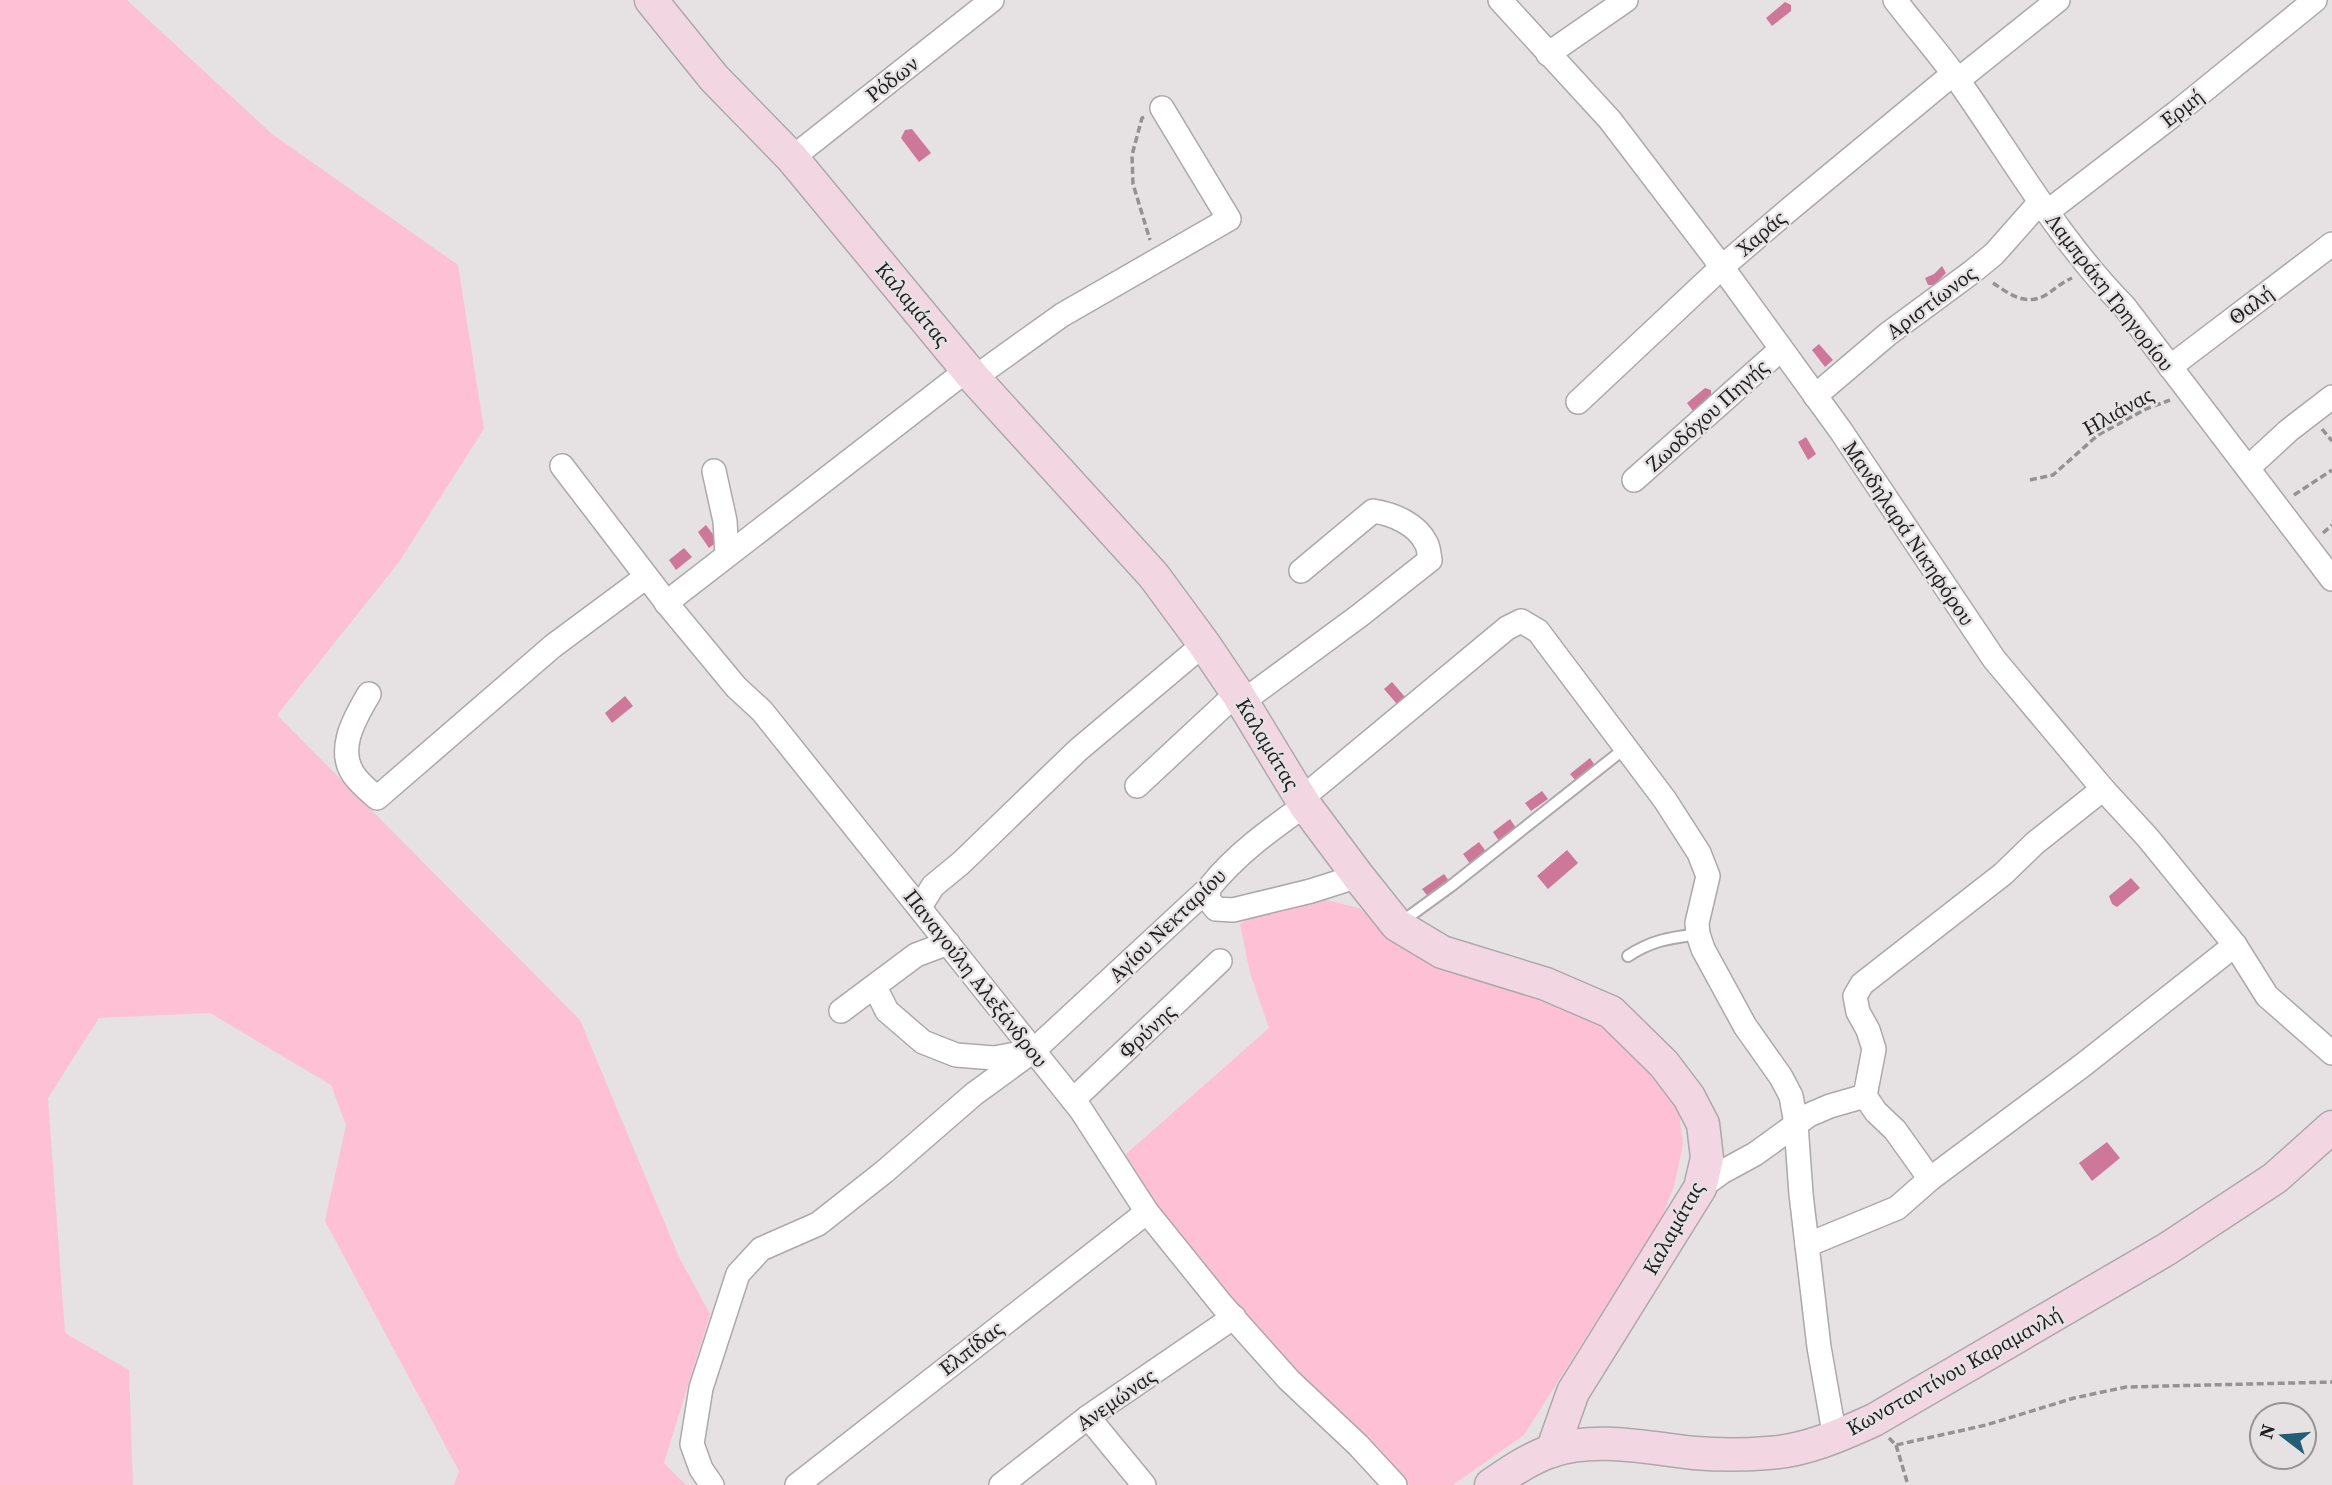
<svg xmlns="http://www.w3.org/2000/svg" width="2332" height="1485" font-family="'Source Serif 4',serif">
  <style>
    .green { fill: #fec0d5 }
    .water { fill: #cd7898 }
    .lines { fill: none; stroke-linecap: round; stroke-linejoin: round }
    .lane-casing { stroke: #ada8aa; stroke-width: 14 }
    .street-casing { stroke: #ada8aa; stroke-width: 26 }
    .secondary-casing { stroke: #ada8aa; stroke-width: 35 }
    .path { stroke: #949292; stroke-width: 3.5; stroke-dasharray: 7 3.5; stroke-linecap: butt }
    .lane { stroke: #fff; stroke-width: 10 }
    .street { stroke: #fff; stroke-width: 23 }
    .secondary { stroke: #f2d7e2; stroke-width: 32 }
    .labels { text-anchor: middle; dominant-baseline: central; stroke-width: 5; stroke-linejoin: round; paint-order: stroke }
    .street-label { font-size: 21px; fill: #212020; stroke: #e6e2e3 }
  </style>
  <rect width="100%" height="100%" fill="#e6e2e3"/>
  <g class="green">
    <polygon points="0,0 127,0 272,134 458,265 484,429 399,562 277,715 580,1020 679,1257 710,1314 664,1463 686,1485 454,1485 459,1471 325,1221 346,1125 331,1085 210,1013 99,1018 48,1098 65,1333 129,1370 133,1485 0,1485"/>
    <polygon points="1326,900 1359,908 1387,930 1600,1019 1652,1071 1679,1112 1683,1145 1674,1186 1661,1219 1524,1435 1453,1485 1410,1485 1361,1440 1238,1310 1128,1169 1126,1154 1269,1028 1250,973 1240,924 1260,912"/>
  </g>
  <g class="water">
    <polygon points="1785,2 1791,5 1791,11 1772,26 1766,18"/>
    <polygon points="912,129 931,153 919,162 901,138 905,130"/>
    <polygon points="1942,266 1946,273 1934,285 1928,285 1925,278 1934,274"/>
    <polygon points="1819,344 1833,360 1825,367 1812,350"/>
    <polygon points="1705,388 1711,390 1711,397 1693,411 1687,403"/>
    <polygon points="1806,437 1816,454 1808,460 1798,442"/>
    <polygon points="706,525 718,541 709,548 698,532"/>
    <polygon points="684,548 692,557 676,570 669,560"/>
    <polygon points="1392,682 1405,697 1397,704 1384,689"/>
    <polygon points="625,696 633,706 612,723 605,713"/>
    <polygon points="1590,758 1596,767 1577,782 1570,774"/>
    <polygon points="1542,791 1548,799 1531,811 1525,803"/>
    <polygon points="1510,819 1516,828 1499,841 1493,832"/>
    <polygon points="1479,842 1487,853 1471,865 1463,854"/>
    <polygon points="1567,850 1578,863 1548,889 1537,876"/>
    <polygon points="1444,874 1451,884 1430,899 1422,889"/>
    <polygon points="2131,878 2140,888 2117,907 2112,904 2109,896"/>
    <polygon points="2107,1142 2120,1158 2092,1181 2079,1163"/>
  </g>
  <g class="lines">
    <g class="lane-casing">
      <g id="lane">
        <polyline points="1400,923 1451,886 1624,749"/>
        <path d="M1628,956C1652,940 1670,938 1698,934"/>
      </g>
    </g>
    <g class="street-casing">
      <g id="street">
        <polyline points="1500,0 1610,120 1722,267 1841,431 1994,659 2103,789 2148,838 2235,945 2267,996 2332,1053"/>
        <path d="M1895,0C1914,25 1936,50 1955,76C2010,153 2057,238 2124,306L2332,579"/>
        <polyline points="1548,54 1626,0"/>
        <polyline points="1958,80 2058,0"/>
        <polyline points="792,158 992,0"/>
        <polyline points="2047,212 2181,109 2315,0"/>
        <polyline points="2170,367 2332,244"/>
        <polyline points="974,378 1062,315 1229,219 1162,108"/>
        <polyline points="1815,396 1888,334 1972,272 1994,254 2040,202"/>
        <polyline points="1578,402 1722,267 1791,208 1953,74"/>
        <polyline points="562,466 673,611 736,687 762,711 1081,1110 1147,1212 1222,1305 1289,1380 1358,1445 1395,1485"/>
        <polyline points="2249,467 2288,431 2332,397"/>
        <polyline points="714,471 725,521 727,555"/>
        <polyline points="1634,480 1780,350"/>
        <polyline points="666,603 967,370"/>
        <path d="M369,694C354,719 334,753 357,779C363,786 370,792 377,798L553,646L646,577"/>
        <path d="M1242,702L1359,616L1430,560C1429,555 1429,548 1426,543C1417,524 1393,514 1373,511L1301,571"/>
        <polyline points="1137,786 1237,693"/>
        <polyline points="1301,799 1507,628 1521,621 1538,631 1665,800 1699,853 1708,876 1697,923 1698,934 1703,949 1745,1026 1781,1077 1791,1096 1796,1124 1801,1194 1819,1347 1835,1438"/>
        <polyline points="1209,888 1208,899 1216,909 1233,910 1311,891 1358,876"/>
        <polyline points="920,907 933,886 961,863 1078,750 1204,644"/>
        <polyline points="875,987 887,1011 923,1042 956,1055 994,1058 1027,1052"/>
        <polyline points="841,1011 916,955 948,943"/>
        <polyline points="1073,1100 1220,961"/>
        <polyline points="1930,1179 2083,1065 2235,945"/>
        <polyline points="1700,1188 1722,1172 1755,1154 1809,1115 1830,1106 1865,1096"/>
        <polyline points="1807,1245 1897,1208 1930,1179 1895,1130 1876,1112 1865,1096 1874,1049 1868,1030 1858,1012 1855,996 1862,984 2003,874 2035,843 2103,789"/>
        <polyline points="1088,1417 1144,1485"/>
        <path d="M712,1485L701,1469L692,1444L701,1388L738,1274L761,1249L818,1224L884,1172L974,1094L1033,1051L1209,888C1236,854 1270,830 1305,805"/>
        <polyline points="797,1485 1147,1212"/>
        <polyline points="1001,1485 1088,1417 1234,1317"/>
      </g>
    </g>
    <g class="secondary-casing">
      <g id="secondary">
        <polyline points="651,0 714,78 792,158 974,378 1154,576 1204,644 1237,693 1305,805 1358,876 1397,925 1442,952 1546,984 1611,1012 1664,1064 1689,1097 1703,1124 1707,1158 1700,1188 1573,1392 1552,1451"/>
        <path d="M1491,1485C1510,1472 1529,1459 1551,1451C1597,1436 1647,1448 1694,1453C1717,1455 1744,1455 1768,1453C1805,1451 1841,1435 1874,1420L2167,1249L2275,1178L2332,1127"/>
      </g>
    </g>
    <g class="path">
      <polyline points="1144,117 1142,118 1132,155 1133,184 1150,240"/>
      <path d="M1993,283C2008,293 2024,306 2044,296C2054,290 2061,283 2072,278"/>
      <polyline points="2322,429 2332,441"/>
      <polyline points="2030,480 2053,475 2098,435 2146,409 2170,400"/>
      <polyline points="2294,495 2332,470"/>
      <polyline points="2323,533 2332,525"/>
      <polyline points="1889,1438 1896,1445 1986,1425 2074,1398 2126,1387 2332,1382"/>
      <polyline points="1896,1445 1908,1485"/>
    </g>
    <use href="#lane" class="lane"/>
    <use href="#street" class="street"/>
    <use href="#secondary" class="secondary"/>
  </g>
  <g class="labels">
    <g class="street-label">
      <text transform="translate(892 79) rotate(-38)">Ρόδων</text>
      <text transform="translate(2182 108) rotate(-38)">Ερμή</text>
      <text transform="translate(1761 233) rotate(-41)">Χαράς</text>
      <text transform="translate(2110 292) rotate(52)">Λαμπράκη Γρηγορίου</text>
      <text transform="translate(1931 302) rotate(-37)">Αριστίωνος</text>
      <text transform="translate(913 304) rotate(50)">Καλαμάτας</text>
      <text transform="translate(2251 305) rotate(-37)">Θαλή</text>
      <text transform="translate(2118 411) rotate(-29)">Ηλιάνας</text>
      <text transform="translate(1707 415) rotate(-42)">Ζωοδόχου Πηγής</text>
      <text transform="translate(1909 533) rotate(56)">Μανδηλαρά Νικηφόρου</text>
      <text transform="translate(1268 744) rotate(59)">Καλαμάτας</text>
      <text transform="translate(1167 925) rotate(-44)">Αγίου Νεκταρίου</text>
      <text transform="translate(976 978) rotate(52)">Παναγούλη Αλεξάνδρου</text>
      <text transform="translate(1147 1031) rotate(-43)">Φρύνης</text>
      <text transform="translate(1673 1228) rotate(-61)">Καλαμάτας</text>
      <text transform="translate(971 1348) rotate(-38)">Ελπίδας</text>
      <text transform="translate(1954 1371) rotate(-29)">Κωνσταντίνου Καραμανλή</text>
      <text transform="translate(1116 1399) rotate(-35)">Ανεμώνας</text>
    </g>
  </g>
  <g transform="translate(2283 1436) rotate(286)"><circle r="33" fill="#e6e2e3" stroke="#979495" stroke-width="2"/>
  <path d="M0-5L12 26L0 18L-12 26Z" fill="#245d76"/>
  <text y="-10" font-size="19" font-weight="bold" text-anchor="middle" fill="#212020">N</text>
  </g>
</svg>
